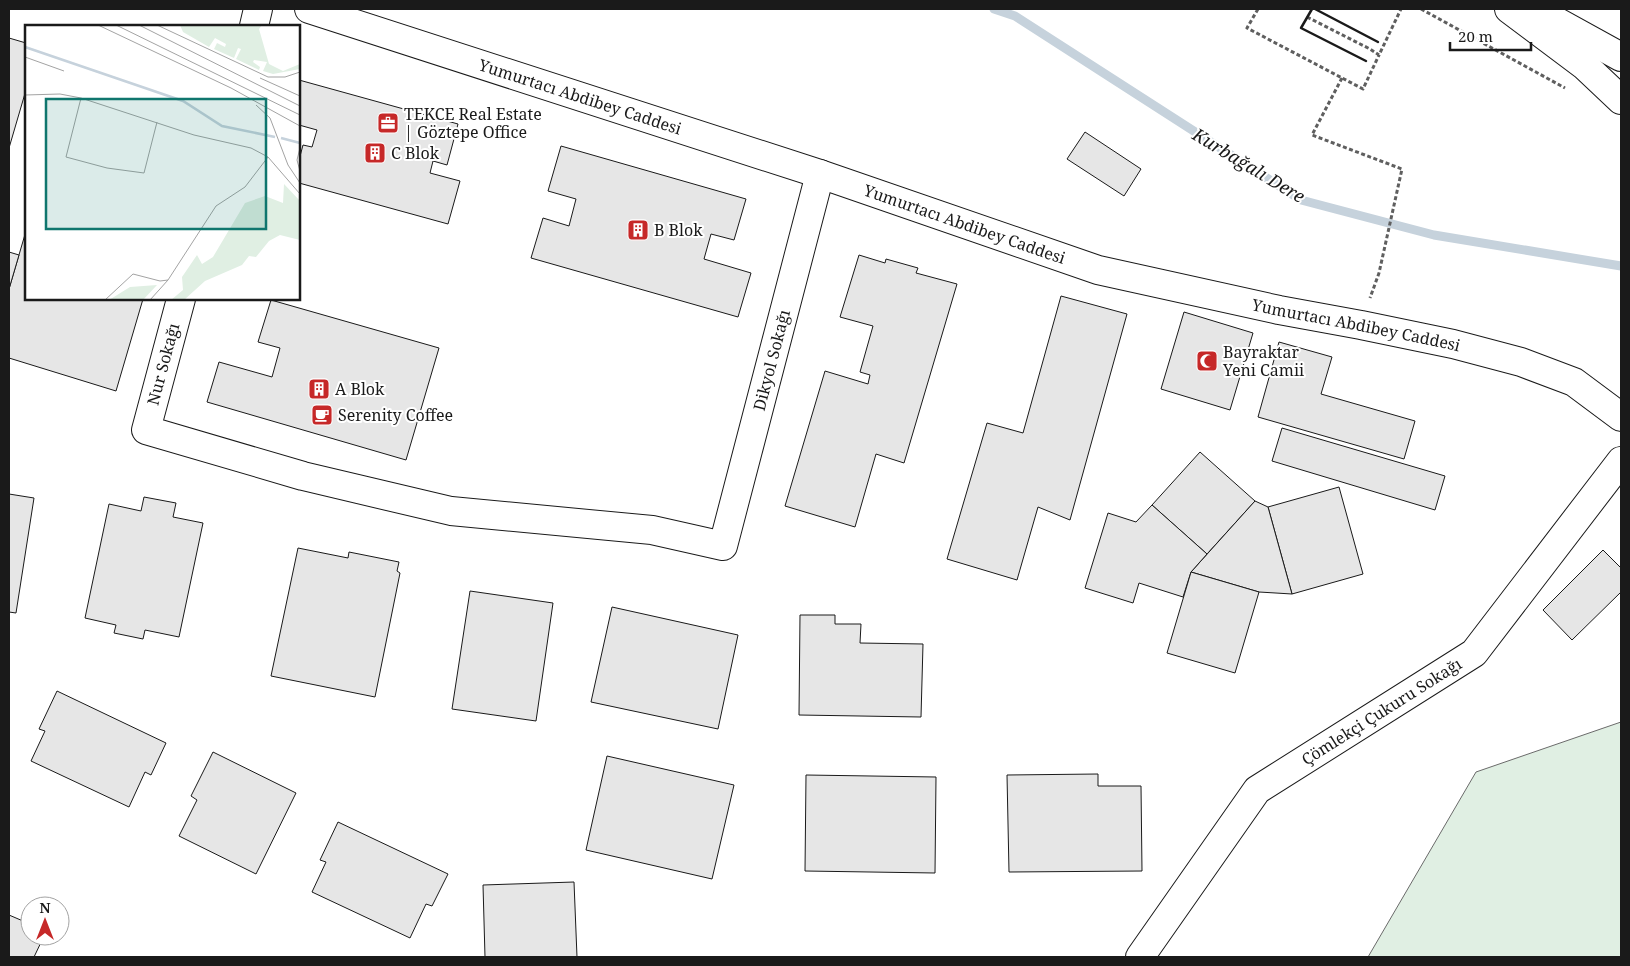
<svg xmlns="http://www.w3.org/2000/svg" width="1630" height="966" font-family="'Noto Serif',serif">
  <style>
    .green { fill: #e0efe3; stroke: #6a6a6a }
    .lines { fill: none; stroke-linecap: round; stroke-linejoin: round }
    .stream { stroke: #c6d2dc; stroke-width: 9 }
    .building { fill: #e6e6e6; stroke: #1a1a1a }
    .minor-casing { stroke: #1a1a1a; stroke-width: 30 }
    .major-casing { stroke: #1a1a1a; stroke-width: 30 }
    .highway-casing { stroke: #1a1a1a; stroke-width: 30 }
    .path { stroke: #5f5f5f; stroke-width: 3; stroke-dasharray: 4 2.5; stroke-linecap: butt }
    .minor { stroke: #fff; stroke-width: 28 }
    .major { stroke: #fff; stroke-width: 28 }
    .highway { stroke: #fff; stroke-width: 28 }
    .wall { stroke: #1a1a1a; stroke-width: 2.5 }
    .labels { text-anchor: middle; dominant-baseline: central; stroke-width: 4; stroke-linejoin: round; paint-order: stroke }
    .street-label { font-size: 16px; fill: #1a1a1a; stroke: #fff }
    .poi-label { font-size: 16px; fill: #1a1a1a; stroke: #fff; text-anchor: start }
    .water-label { font-size: 18px; font-style: italic; fill: #1a1a1a; stroke: #fff }
    .inset-river { fill: none; stroke: #c6d2dc; stroke-width: 2.5 }
    .inset-road { fill: none; stroke: #a3a3a3; stroke-width: 1 }
    .view { fill: #0f766e; fill-opacity: 0.15; stroke: #0f766e; stroke-width: 2.5 }
    .inset-edge { fill: none; stroke: #1a1a1a; stroke-width: 2.5 }
  </style>
  <rect width="100%" height="100%" fill="#fff"/>
  <polygon class="green" points="1621,722 1621,957 1368,957 1476,772"/>
  <g class="lines">
    <polyline class="stream" points="994,9 1015,16 1301,200 1434,235 1621,266"/>
  </g>
  <g class="building">
    <polygon points="9,38 26,43 26,90 9,148"/>
    <polygon points="299,80 458,124 447,165 433,161 430,173 460,181 448,224 299,183 299,160 303,145 312,147 317,130 299,125"/>
    <polygon points="1085,132 1141,169 1124,196 1067,159"/>
    <polygon points="561,146 746,199 734,240 711,234 704,259 751,273 738,317 531,258 543,218 569,226 576,199 548,191"/>
    <polygon points="26,231 26,299 143,299 116,391 9,358 9,289"/>
    <polygon points="9,252 19,255 9,289"/>
    <polygon points="859,255 885,263 886,259 918,268 916,273 957,284 904,463 876,454 855,527 785,506 825,371 868,384 870,375 860,372 873,326 840,317"/>
    <polygon points="1061,296 1127,314 1070,520 1038,507 1017,580 947,559 987,423 1023,433"/>
    <polygon points="271,300 439,348 406,460 207,402 219,362 272,377 280,348 258,342"/>
    <polygon points="1184,312 1253,333 1230,410 1161,389"/>
    <polygon points="1279,342 1332,357 1321,394 1415,421 1404,459 1258,417"/>
    <polygon points="1282,428 1445,476 1435,510 1272,461"/>
    <polygon points="1200,452 1255,501 1207,554 1152,505"/>
    <polygon points="1339,487 1363,574 1292,594 1268,507"/>
    <polygon points="9,494 34,498 16,613 9,612"/>
    <polygon points="144,497 176,503 173,517 203,523 179,637 145,630 143,639 114,633 116,625 85,618 109,504 141,511"/>
    <polygon points="1255,501 1268,507 1292,594 1259,592 1191,572"/>
    <polygon points="1152,505 1207,554 1191,572 1183,597 1139,583 1133,603 1085,588 1108,513 1136,522"/>
    <polygon points="298,548 348,558 349,552 399,562 397,571 400,573 375,697 271,676"/>
    <polygon points="1603,550 1621,568 1621,592 1572,640 1543,610"/>
    <polygon points="1191,572 1259,592 1235,673 1167,653"/>
    <polygon points="470,591 553,603 536,721 452,709"/>
    <polygon points="612,607 738,635 718,729 591,702"/>
    <polygon points="800,615 835,615 835,624 861,624 860,643 923,644 921,717 799,715"/>
    <polygon points="57,691 166,743 151,775 145,772 129,807 31,761 45,731 39,729"/>
    <polygon points="213,752 296,793 256,874 179,836 197,800 191,796"/>
    <polygon points="607,756 734,785 712,879 586,850"/>
    <polygon points="1098,774 1098,786 1141,786 1142,871 1009,872 1007,775"/>
    <polygon points="806,775 936,777 935,873 805,871"/>
    <polygon points="338,822 448,874 432,906 426,904 410,938 312,892 326,862 320,860"/>
    <polygon points="574,882 577,957 485,957 483,885"/>
    <polygon points="9,915 30,924 30,936 44,936 34,957 9,957"/>
  </g>
  <g class="lines">
    <g class="minor-casing">
      <g id="minor">
        <polyline points="254,26 258,9"/>
        <path id="s1" d="M181,299L146,430L303,476L451,511L652,530L723,546L820,174"/>
        <path id="s2" d="M1140,957L1257,790L1474,653L1621,461"/>
      </g>
    </g>
    <g class="major-casing">
      <g id="major">
        <path id="s3" d="M309,9L820,174L1098,270L1279,310L1361,325L1453,344L1521,362L1574,382L1621,417"/>
      </g>
    </g>
    <g class="highway-casing">
      <g id="highway">
        <polyline points="1509,9 1585,66 1621,100"/>
        <polyline points="1534,9 1621,57"/>
      </g>
    </g>
    <g class="path">
      <polyline points="1258,9 1247,28 1363,89 1379,55"/>
      <polyline points="1421,9 1565,88"/>
      <polyline points="1307,17 1370,49 1379,55 1401,9"/>
      <polyline points="1342,78 1312,135 1402,169 1379,273 1370,298"/>
    </g>
    <use href="#minor" class="minor"/>
    <use href="#major" class="major"/>
    <use href="#highway" class="highway"/>
    <g class="wall">
      <polyline points="1312,9 1301,28 1366,61"/>
      <polyline points="1315,9 1378,42"/>
    </g>
  </g>
  <defs>
    <g id="office-square" transform="scale(1.125)"><rect x="-9" y="-9" width="18" height="18" rx="4" fill="#c62828" stroke="#fff"/><path d="M-6-3h4V-5.5h4V-3h4V5H-6ZM-1-4.5V-3h2v-1.5ZM-6 0V1H6V0Z" fill="#fff"/></g>
    <g id="building-square" transform="scale(1.125)"><rect x="-9" y="-9" width="18" height="18" rx="4" fill="#c62828" stroke="#fff"/><path d="M-4-6H4V6H1V3H-1V6H-4ZM-2.5-4.3h1.7v1.8h-1.7ZM.8-4.3h1.7v1.8H.8ZM-2.5-1h1.7V.8h-1.7ZM.8-1h1.7V.8H.8Z" fill="#fff"/></g>
    <g id="mosque-square" transform="scale(1.125)"><rect x="-9" y="-9" width="18" height="18" rx="4" fill="#c62828" stroke="#fff"/><path d="M3.5-4.9A6 6 0 1 0 3.5 4.9A5 5 0 1 1 3.5-4.9Z" fill="#fff"/></g>
    <g id="cafe-square" transform="scale(1.125)"><rect x="-9" y="-9" width="18" height="18" rx="4" fill="#c62828" stroke="#fff"/><path d="M-5.5-4.5H6V0H3Q3 3.5 0 3.5H-2.5Q-5.5 3.5-5.5 0ZM3-3.2v2h1.7v-2ZM-6 4.5H4V6H-6Z" fill="#fff"/></g>
  </defs>
  <g fill-rule="evenodd">
    <use href="#office-square" x="388" y="123"/>
    <use href="#building-square" x="375" y="153"/>
    <use href="#building-square" x="638" y="230"/>
    <use href="#mosque-square" x="1207" y="361"/>
    <use href="#building-square" x="319" y="389"/>
    <use href="#cafe-square" x="322" y="415"/>
  </g>
  <g class="labels">
    <g class="street-label">
      <text stroke="none"><textPath href="#s3" startOffset="285">Yumurtacı Abdibey Caddesi</textPath></text>
      <text stroke="none"><textPath href="#s3" startOffset="690">Yumurtacı Abdibey Caddesi</textPath></text>
      <text stroke="none"><textPath href="#s3" startOffset="1095">Yumurtacı Abdibey Caddesi</textPath></text>
      <text stroke="none"><textPath href="#s1" startOffset="918">Dikyol Sokağı</textPath></text>
      <text transform="translate(163 364) rotate(-75)">Nur Sokağı</text>
      <text stroke="none"><textPath href="#s2" startOffset="351">Çömlekçi Çukuru Sokağı</textPath></text>
    </g>
    <g class="poi-label">
      <text x="404" y="114">TEKCE Real Estate<tspan x="404" dy="18">| Göztepe Office</tspan></text>
      <text x="391" y="153">C Blok</text>
      <text x="654" y="230">B Blok</text>
      <text x="1223" y="352">Bayraktar<tspan x="1223" dy="18">Yeni Camii</tspan></text>
      <text x="335" y="389">A Blok</text>
      <text x="338" y="415">Serenity Coffee</text>
    </g>
    <g class="water-label">
      <text transform="translate(1249 165) rotate(31)">Kurbağalı Dere</text>
    </g>
  </g>
  <g transform="translate(25 25)">
    <rect width="275" height="275" fill="#fff"/>
    <path d="M155,0H237L234,4L244,39L258,46L275,39V44L248,49L238,46L242,37L229,35L228,37L235,42L234,45L211,34L216,24L213,23L209,33L189,24L192,18L200,22L201,19L190,13L184,22L158,7ZM259,159L275,176V215L255,210L244,216L231,232L224,231L217,240L180,256L159,275H146L158,265L157,252L172,230L177,239L188,232L220,178L240,171L258,178ZM132,260L118,275H84L105,262Z" fill="#e0efe3"/>
    <path class="inset-river" d="M0,22L158,76L197,101L250,112M256,113L275,118"/>
    <path class="inset-road" d="M73,0L206,63L275,101M91,0L275,90M114,0L275,81M132,0L243,52H260L275,47M0,32L39,46M235,53L275,71M0,70L35,69L56,73L169,110L226,123L243,132L275,169M56,73L41,132L82,143L119,148L132,97M231,80L245,93L263,140L275,158M275,123L272,135L275,146M80,275L108,249L135,256L143,255M125,275L143,255L191,181L220,162L243,132"/>
    <path class="view" d="M21,74H241V204H21Z"/>
    <rect width="275" height="275" class="inset-edge"/>
  </g>
  <rect width="1630" height="966" fill="none" stroke="#1a1a1a" stroke-width="20"/>
  <g transform="translate(45 921)"><circle r="24" fill="#ffffff" stroke="#a3a3a3"/>
  <path d="M0-4L9 19L0 12L-9 19Z" fill="#c62828"/>
  <text y="-8" font-size="14" font-weight="bold" text-anchor="middle" fill="#1a1a1a">N</text>
  </g>
  <path d="M1450 42v8h81v-8" fill="none" stroke="#1a1a1a" stroke-width="2.5"/>
  <text x="1458" y="42" font-size="15" fill="#1a1a1a" stroke="#ffffff" stroke-width="4" paint-order="stroke">20 m</text>
</svg>
